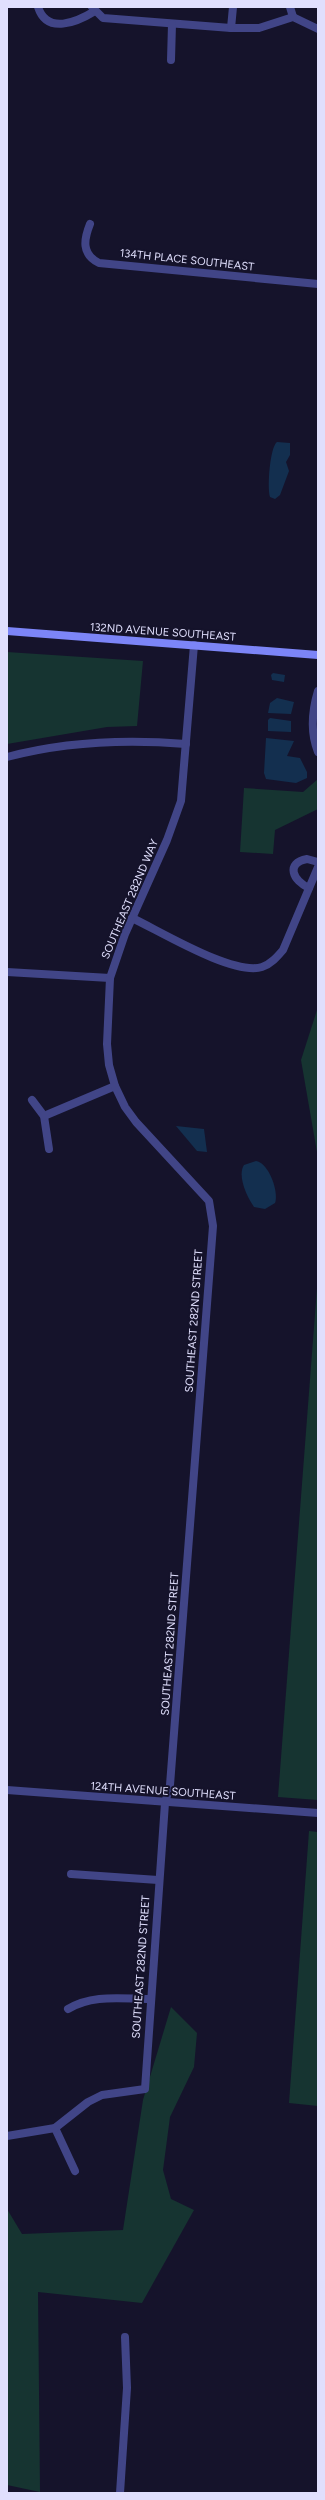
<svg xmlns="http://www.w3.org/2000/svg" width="325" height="2500" font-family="Figtree,sans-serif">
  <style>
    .green { fill: #163431 }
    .water { fill: #132f4f }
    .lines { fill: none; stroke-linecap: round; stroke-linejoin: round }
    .minor { stroke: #414587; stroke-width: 8 }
    .tertiary { stroke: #414587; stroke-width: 8 }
    .secondary { stroke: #7c85f7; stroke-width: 8 }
    .labels { text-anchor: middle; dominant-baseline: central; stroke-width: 4; stroke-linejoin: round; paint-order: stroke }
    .street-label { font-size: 11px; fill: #e0dffd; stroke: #15132b }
  </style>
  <rect width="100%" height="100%" fill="#15132b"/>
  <g class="green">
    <polygon points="7,652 143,661 137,726 107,727 7,744"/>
    <polygon points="318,779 318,809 275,830 273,854 240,852 244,788 303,792"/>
    <polygon points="318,1007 318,1158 301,1060"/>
    <polygon points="318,1275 318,1800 278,1797"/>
    <polygon points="309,1831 318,1832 318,2106 289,2103"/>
    <polygon points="171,2007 197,2033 194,2067 170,2117 163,2170 171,2199 194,2210 142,2303 38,2292 40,2492 7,2485 7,2209 22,2234 123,2230 143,2100"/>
  </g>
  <g class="water">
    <path d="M277,442L290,443V455L286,462L289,471L280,495L275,499L270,497C267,487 270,447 277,442Z"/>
    <polygon points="273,673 285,675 284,682 272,680 271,675"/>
    <polygon points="277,698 294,702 291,714 268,713 270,703"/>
    <polygon points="270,718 291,721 291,732 268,731 268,720"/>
    <polygon points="266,738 294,741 287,756 300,758 307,772 307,778 296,783 266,779 264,773"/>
    <polygon points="176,1126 204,1129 207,1152 197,1151"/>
    <path d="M256,1161C269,1163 279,1192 275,1203L265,1209L254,1207C247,1197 237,1176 244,1165Z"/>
  </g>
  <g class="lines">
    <g class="minor">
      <path d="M38,7C47,35 77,22 95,11"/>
      <polyline points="92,7 103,18 231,28 259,28 293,17 318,29"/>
      <polyline points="290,7 293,17"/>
      <polyline points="231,28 233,7"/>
      <polyline points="171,60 172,24"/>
      <path d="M90,224C84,239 81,254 99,263L318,284"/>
      <path d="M318,691C312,711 310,732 318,752"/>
      <path d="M7,757C67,741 125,739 186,744"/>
      <path d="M309,888C293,881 285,863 307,859L318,862"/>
      <path d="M132,918C160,931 233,976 262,967C271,964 277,957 283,950L318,867"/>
      <polyline points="7,972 110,978"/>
      <polyline points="32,1100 44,1116 49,1149"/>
      <polyline points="44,1116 115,1086"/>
      <polyline points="71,1874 158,1880"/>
      <path d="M68,2009C93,1994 121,1999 150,1999"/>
      <polyline points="55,2128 75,2171"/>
      <polyline points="7,2136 55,2128 88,2102 102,2095 145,2089 165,1803 170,1785 213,1226 209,1201 136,1122 125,1107 115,1086 109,1065 107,1044 110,978 125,934 167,840 181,801 194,645"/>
      <polyline points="120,2493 127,2388 125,2337"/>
    </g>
    <polyline class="tertiary" points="7,1790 318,1813"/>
    <polyline class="secondary" points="7,631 318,655"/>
  </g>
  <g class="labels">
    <g class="street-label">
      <text transform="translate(187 260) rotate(6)">134TH PLACE SOUTHEAST</text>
      <text transform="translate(163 632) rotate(4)">132ND AVENUE SOUTHEAST</text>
      <text transform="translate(130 899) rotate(-67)">SOUTHEAST 282ND WAY</text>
      <text transform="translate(194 1321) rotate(-86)">SOUTHEAST 282ND STREET</text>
      <text transform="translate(170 1644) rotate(-86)">SOUTHEAST 282ND STREET</text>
      <text transform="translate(163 1791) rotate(4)">124TH AVENUE SOUTHEAST</text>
      <text transform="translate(141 1967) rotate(-86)">SOUTHEAST 282ND STREET</text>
    </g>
  </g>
  <rect width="325" height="2500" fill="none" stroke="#e0dffd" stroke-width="16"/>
</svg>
